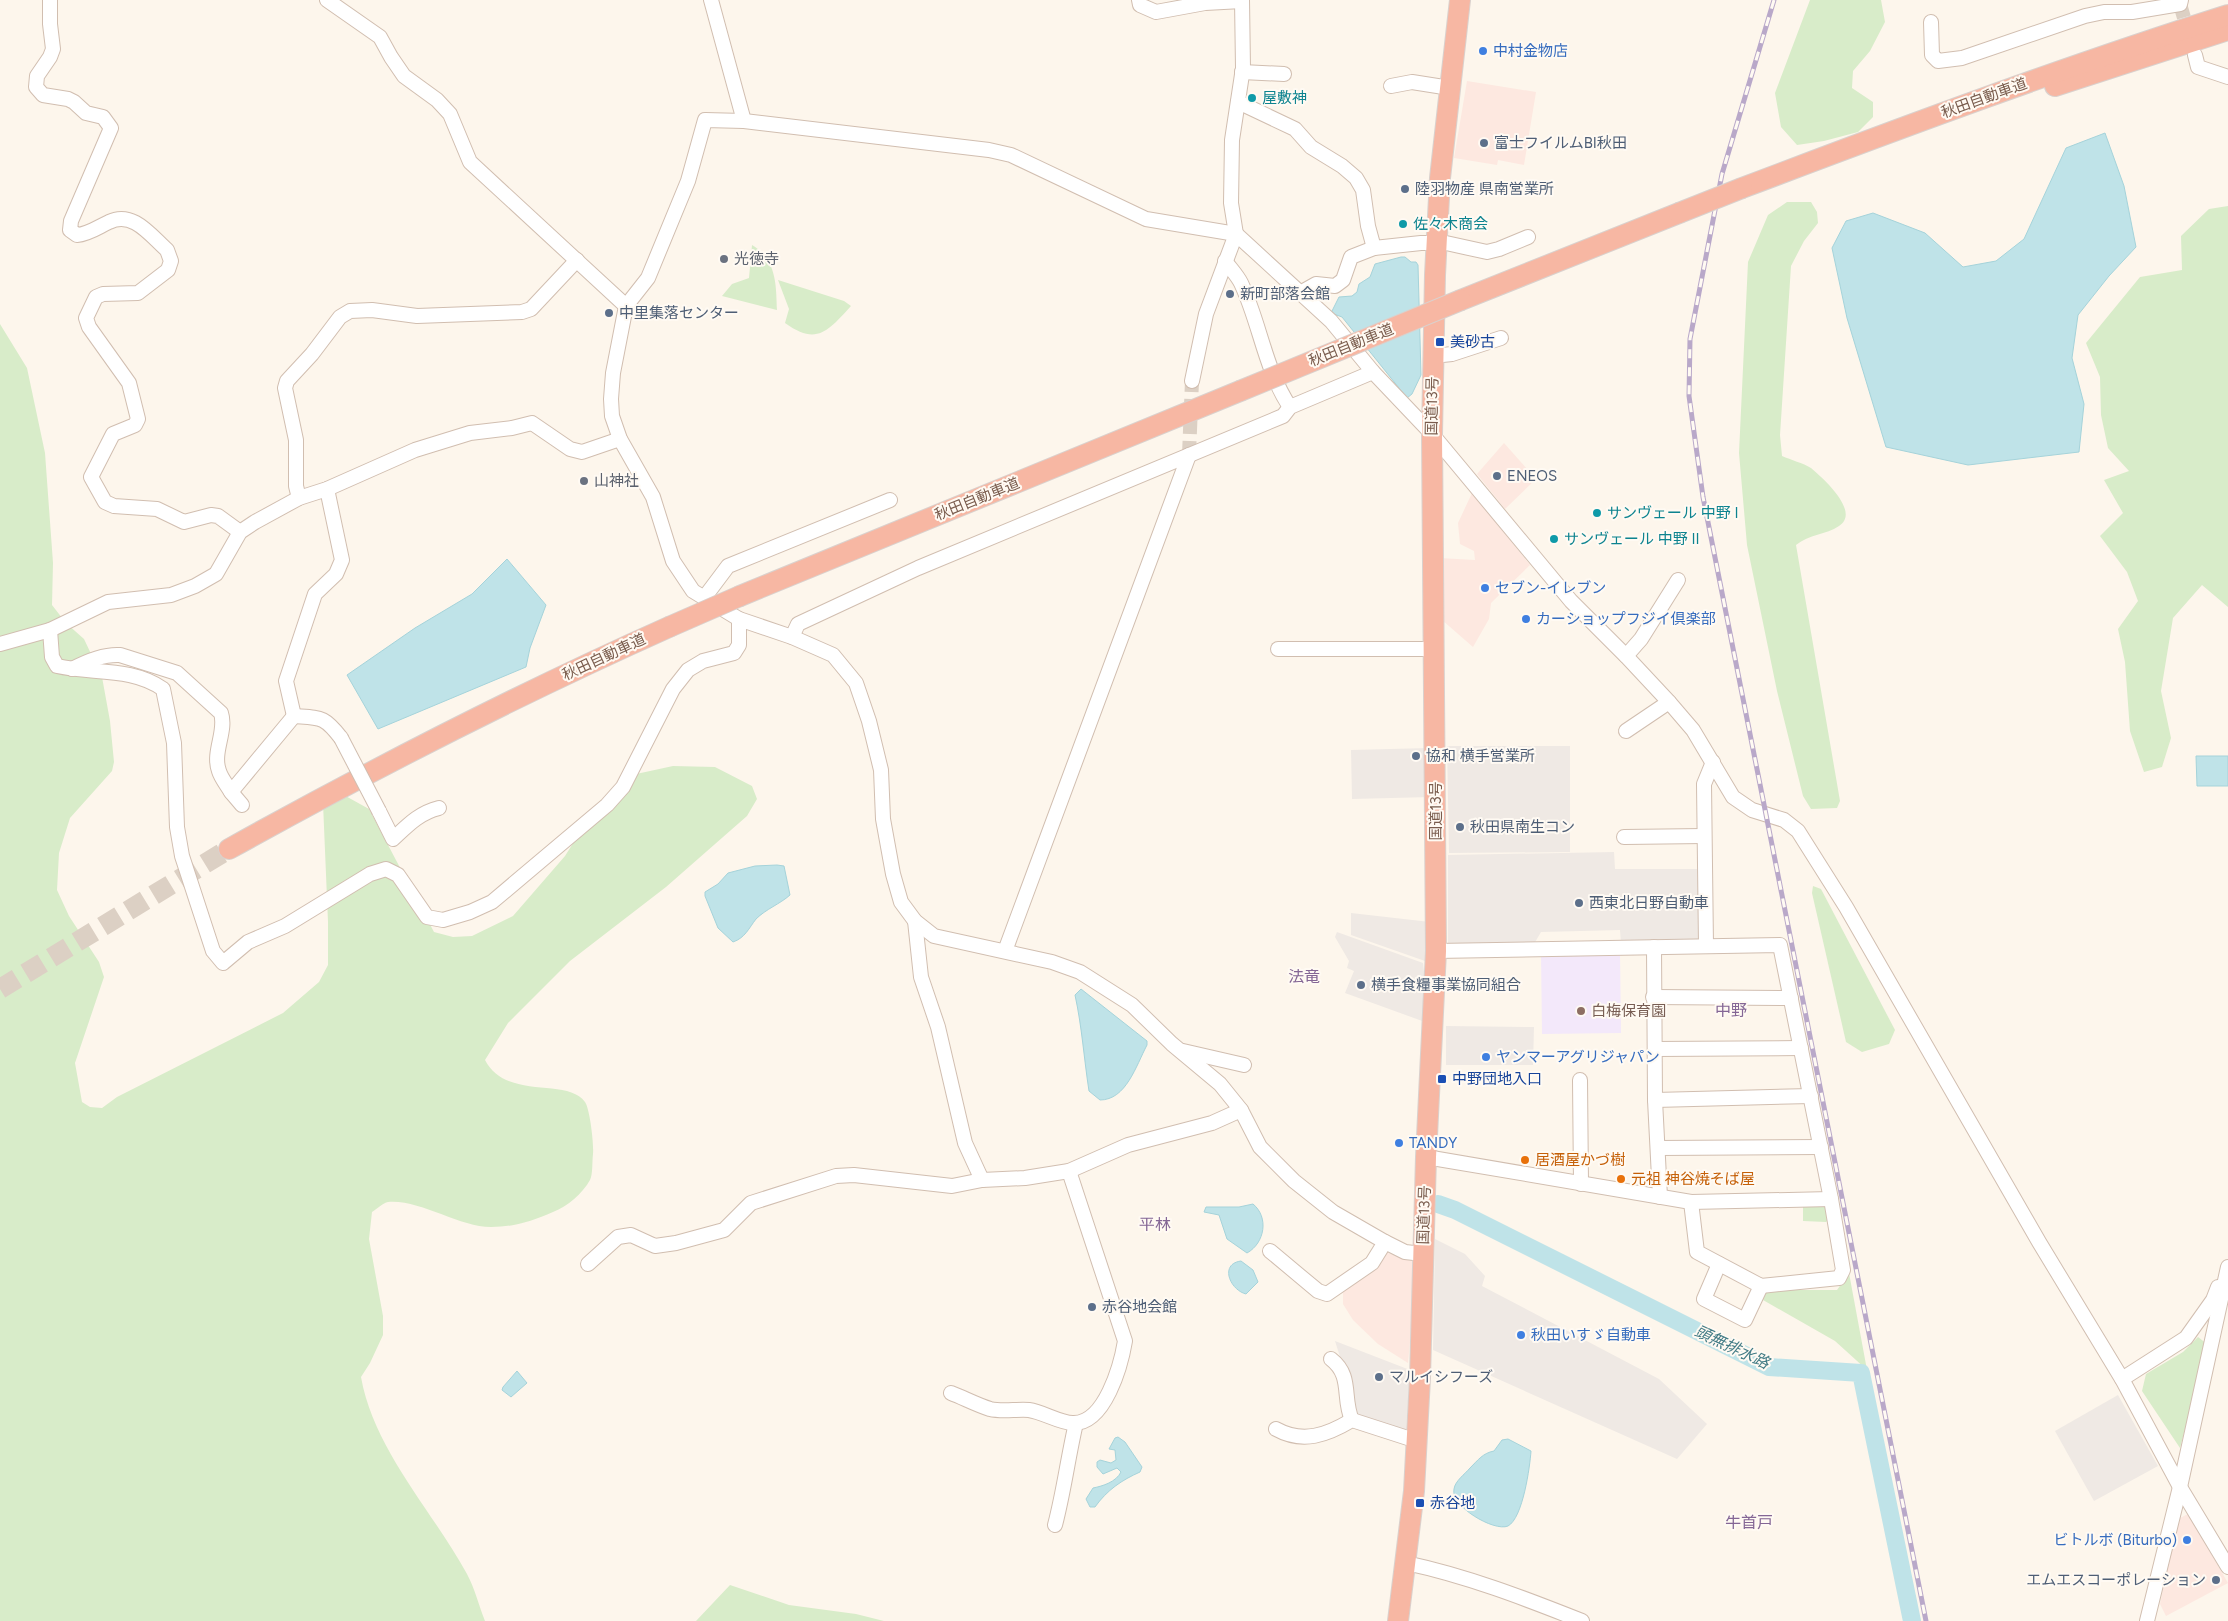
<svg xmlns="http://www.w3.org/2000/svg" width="2228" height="1621" font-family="Figtree,'Noto Sans JP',sans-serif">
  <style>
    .commercial { fill: #fde8e0 }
    .industrial { fill: #efe9e4 }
    .education { fill: #f3e8fa }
    .green { fill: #d8ecc9 }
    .water { fill: #bfe3e8; stroke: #a5d3da }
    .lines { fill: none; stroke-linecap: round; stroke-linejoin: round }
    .river { stroke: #bfe3e8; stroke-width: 18 }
    .minor-tunnel { stroke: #dcd0c4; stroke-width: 14; stroke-dasharray: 14 7; stroke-linecap: butt }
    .highway-tunnel { stroke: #dcd0c4; stroke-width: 20; stroke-dasharray: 20 10; stroke-linecap: butt }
    .minor-casing { stroke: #d1beb0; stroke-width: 16 }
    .highway-casing { stroke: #dad1cd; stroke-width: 22 }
    .minor { stroke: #fff; stroke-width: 14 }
    .highway { stroke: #f7b7a3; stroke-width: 20 }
    .rail-casing { stroke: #b9a8c9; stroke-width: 5 }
    .rail { stroke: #fffaf3; stroke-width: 3; stroke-dasharray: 9; stroke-linecap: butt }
    .minor-bridge-casing { stroke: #d1beb0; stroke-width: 16; stroke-linecap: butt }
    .highway-bridge-casing { stroke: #dad1cd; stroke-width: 22; stroke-linecap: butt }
    .minor-bridge { stroke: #fff; stroke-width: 14 }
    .highway-bridge { stroke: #f7b7a3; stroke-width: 20 }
    .shop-dot { fill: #3f7fe0; stroke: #fffaf3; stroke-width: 2 }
    .culture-dot { fill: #0f9aa8; stroke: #fffaf3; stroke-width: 2 }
    .service-dot { fill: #5c6f8a; stroke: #fffaf3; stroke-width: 2 }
    .worship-dot { fill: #6b7280; stroke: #fffaf3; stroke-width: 2 }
    .transit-dot { fill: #1a4fb4; stroke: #fffaf3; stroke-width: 2 }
    .education-dot { fill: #8d6e63; stroke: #fffaf3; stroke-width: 2 }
    .food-dot { fill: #e8710a; stroke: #fffaf3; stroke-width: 2 }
    .labels { text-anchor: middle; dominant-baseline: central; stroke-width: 4; stroke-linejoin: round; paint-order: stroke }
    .shop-label { font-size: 15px; fill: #366cbe; stroke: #fffaf3; text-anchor: start }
    .culture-label { font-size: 15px; fill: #0d838f; stroke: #fffaf3; text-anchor: start }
    .street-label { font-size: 15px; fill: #7a5c4d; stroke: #fffaf3 }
    .service-label { font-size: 15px; fill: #4e5e75; stroke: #fffaf3; text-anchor: start }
    .worship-label { font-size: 15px; fill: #5b616d; stroke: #fffaf3; text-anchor: start }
    .transit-label { font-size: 15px; fill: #164399; stroke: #fffaf3; text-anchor: start }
    .education-label { font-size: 15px; fill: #785e54; stroke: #fffaf3; text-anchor: start }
    .food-label { font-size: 15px; fill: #c56008; stroke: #fffaf3; text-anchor: start }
    .neighbourhood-label { font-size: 16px; fill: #846695; stroke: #fffaf3 }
    .water-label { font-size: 16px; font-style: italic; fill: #437c86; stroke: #fffaf3 }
  </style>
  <rect width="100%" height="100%" fill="#fdf6ec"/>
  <g class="commercial">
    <polygon points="1467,81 1536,92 1524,165 1498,160 1497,165 1454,158"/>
    <polygon points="1504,443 1536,479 1505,509 1477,474"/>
    <polygon points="1472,493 1530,565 1491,603 1489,619 1473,647 1442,620 1439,558 1475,560 1474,551 1460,544 1458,523"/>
    <polygon points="1385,1252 1417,1263 1408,1363 1378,1344 1353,1320 1343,1304 1343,1290"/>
    <polygon points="2188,1514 2228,1583 2166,1616 2160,1604 2178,1519"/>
  </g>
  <g class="industrial">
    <polygon points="1447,746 1570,746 1570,852 1449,853"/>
    <polygon points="1429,748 1431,797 1352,799 1351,750"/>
    <polygon points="1614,852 1615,869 1699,869 1700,940 1621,944 1620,930 1541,932 1534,944 1448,945 1448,855"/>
    <polygon points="1351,913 1430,922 1425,947 1425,961 1351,935"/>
    <polygon points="1337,932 1423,963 1427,996 1425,1022 1345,993 1354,971 1347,968 1349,961 1335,937"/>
    <polygon points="1446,1026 1534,1027 1533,1065 1446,1065"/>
    <polygon points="1435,1239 1465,1254 1485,1276 1482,1286 1659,1379 1707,1424 1677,1459 1433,1350"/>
    <polygon points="1335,1341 1410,1370 1406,1430 1351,1414 1348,1382"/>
    <polygon points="2118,1395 2158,1466 2094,1501 2055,1431"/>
  </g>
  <polygon class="education" points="1620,953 1621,1033 1542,1034 1541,954"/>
  <g class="green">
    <polygon points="1810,0 1881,0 1885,22 1870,51 1853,71 1852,88 1873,102 1873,117 1858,132 1824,141 1797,145 1781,127 1775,93"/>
    <path d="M1787,202H1811L1817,212L1818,223L1804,241L1791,266L1780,435L1782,456C1791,460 1803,463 1811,468C1823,478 1861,512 1839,526C1826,535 1809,534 1796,545L1840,801L1837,808L1811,809L1803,796L1777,691L1747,545L1739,453L1748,262L1768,215Z"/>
    <polygon points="2228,206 2228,607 2202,585 2173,618 2161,691 2171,738 2162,767 2144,772 2130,731 2125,662 2118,629 2138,601 2127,572 2100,536 2123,513 2104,480 2129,471 2108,448 2101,415 2100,377 2086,343 2140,277 2182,270 2181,236 2209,209"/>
    <path d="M752,245C777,260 776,285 777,310L722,296L732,284L749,278Z"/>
    <path d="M778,280L844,301L851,306C828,331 817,346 785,323L789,309Z"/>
    <path d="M0,324L27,368L45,453L53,563L52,605L66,623L84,639L102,677L110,721L114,762L112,771L70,818L59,853L57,890L69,916L99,962L104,977L75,1063L82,1102L90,1107L102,1108L117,1097L283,1013L319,982L328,965V922L323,803L342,794L369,809L434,932L453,937L472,936L513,916L565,856L596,807L627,776L673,766L715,767L752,786L757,799L747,816L666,887L570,961L508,1023L485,1060C506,1101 568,1077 585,1102C590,1109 594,1145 593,1154C592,1162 593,1174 590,1180C582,1194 568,1206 553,1212C532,1221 515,1227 491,1227C459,1227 419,1199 388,1202C383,1203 377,1209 372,1212L369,1239L383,1316V1335L370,1363L361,1377C374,1450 432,1510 467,1574C475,1589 479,1606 485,1621H0Z"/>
    <polygon points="1813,886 1821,889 1895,1030 1889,1044 1862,1052 1846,1042 1812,893"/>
    <polygon points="1803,1201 1825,1204 1829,1219 1826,1222 1803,1221"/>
    <polygon points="1849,1273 1867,1370 1835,1341 1763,1300 1767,1290 1837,1290"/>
    <polygon points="2198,1337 2207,1344 2180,1448 2142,1391 2146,1374 2183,1352"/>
    <polygon points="730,1585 789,1605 856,1614 884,1621 696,1621"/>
  </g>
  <g class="water">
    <polygon points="2105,133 2124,186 2136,247 2109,276 2078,315 2072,358 2084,404 2079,452 1968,465 1886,447 1847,318 1832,248 1846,221 1873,213 1925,233 1963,267 1996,261 2024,239 2066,148"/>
    <polygon points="1401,257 1405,257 1411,262 1416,262 1418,265 1421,375 1412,394 1407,398 1342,317 1331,313 1339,297 1352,296 1357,292 1359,284 1370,277 1375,264"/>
    <polygon points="507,559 546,605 530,648 526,667 378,729 347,675 415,628 472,594"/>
    <polygon points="2196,756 2228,756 2228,786 2197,786"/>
    <path d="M777,865L784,866L790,895C780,904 766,909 756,919C749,928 745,938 733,942L718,928L705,896V892L718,884L728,873L755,866Z"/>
    <path d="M1081,989L1147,1041V1045C1136,1066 1126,1100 1100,1100L1089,1091C1084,1059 1082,1027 1075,995Z"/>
    <path d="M1253,1204C1269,1217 1265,1243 1247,1253L1227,1239L1219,1215L1204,1212L1206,1207H1239Z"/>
    <path d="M1241,1261L1253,1270L1258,1282L1246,1294C1230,1290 1219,1264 1241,1261Z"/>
    <polygon points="517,1371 527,1383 511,1397 502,1390 503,1387"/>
    <path d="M1118,1437L1125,1442L1142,1467L1140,1472C1122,1480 1107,1490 1095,1507H1090L1086,1499L1093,1488C1103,1486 1116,1482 1121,1472L1117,1468L1103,1474L1097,1467V1462L1100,1460L1111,1463L1116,1460L1115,1450L1109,1449L1115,1438Z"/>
    <path d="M1508,1439L1531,1451C1530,1466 1523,1518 1508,1526C1494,1532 1450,1506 1454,1489C1455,1481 1465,1474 1470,1468C1478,1460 1483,1453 1494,1451L1502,1440Z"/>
  </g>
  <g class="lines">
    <polyline class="river" points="1438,1204 1455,1210 1769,1367 1861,1373 1912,1621"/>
    <g class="minor-tunnel">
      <polyline points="2180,4 2189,35"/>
      <polyline points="1189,455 1192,381"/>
    </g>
    <polyline class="highway-tunnel" points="0,989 229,849"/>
    <g class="minor-casing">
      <g id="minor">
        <path d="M50,0V24L53,49L50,57L37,76L36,87L43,95L68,99L74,102L86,113L103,117L111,128L71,221L70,230L77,235C89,234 98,227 109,222C133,210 151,236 167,250L171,261L168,270L138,293L103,294L96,297L86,318L89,327L129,383L138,419L135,425L113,434L91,477L105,502L114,506L157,509L184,522L211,515L218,516L240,532"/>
        <polyline points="327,0 380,37 391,57 404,76 437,100 450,114 470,162 626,306"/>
        <polyline points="711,0 744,121"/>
        <polyline points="1139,0 1140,5 1156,12 1205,3 1242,1"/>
        <polyline points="1931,22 1932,55 1938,61 1962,58 2085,16 2104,12 2132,12 2180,4 2181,0"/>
        <polyline points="2195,55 2198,67 2228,77"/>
        <polyline points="1242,72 1284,74"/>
        <polyline points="1391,86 1412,82 1450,88"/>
        <polyline points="1238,102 1295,129 1311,147 1342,166 1356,178 1363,190 1368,226 1374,248"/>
        <path d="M1225,261C1230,268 1237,275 1241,283C1260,323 1265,370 1290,407"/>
        <polyline points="1300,293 1316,284 1335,286 1343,280 1351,257 1374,248 1421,243 1446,243 1487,252 1499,249 1528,237"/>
        <polyline points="1433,356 1452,354 1501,338"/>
        <polyline points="1192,381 1206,314 1236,234 1231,203 1232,140 1243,68 1242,0"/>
        <polyline points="299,498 296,486 296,440 285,388 287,381 312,354 340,317 350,311 372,310 417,316 522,312 531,309 577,260"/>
        <polyline points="704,598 728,566 890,500"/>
        <path d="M50,630L52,657L57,666C92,674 132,667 163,689L174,743L177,827L182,856L213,951L223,963L248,942L285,926L370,874L386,869L398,875L427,917L443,920L470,912L492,902L607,805L623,787L673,689L688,670L703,661L734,653L739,645V619"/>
        <polyline points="792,637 798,624 918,568 1283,416 1290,407 1373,372"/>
        <polyline points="0,644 50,630 108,602 171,595 195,586 216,574 240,532 255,522 299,498 327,489 415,450 470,433 512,428 532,423 570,449 582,452 620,439"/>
        <polyline points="1278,649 1435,649"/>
        <polyline points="1626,656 1641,639 1678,580"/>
        <path d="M72,669C87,661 104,654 120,655L177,673L221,713C227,731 212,752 219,771C221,778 227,785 231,792L294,716"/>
        <polyline points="294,716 286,681 315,594 336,574 342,560 327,489"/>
        <path d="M294,716C321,718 324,716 341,738"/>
        <polyline points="1626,731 1669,702"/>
        <polyline points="231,792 242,805"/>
        <path d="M379,811L393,839C408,825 419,813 439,808"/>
        <polyline points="1624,837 1704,836"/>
        <polyline points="915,921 921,977 938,1027 965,1143 982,1180"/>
        <polyline points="1706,946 1704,784 1713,762"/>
        <polyline points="1654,947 1655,1100 1660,1197"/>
        <polyline points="1005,951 1189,455"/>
        <polyline points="1436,951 1780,945 1831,1199 1843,1270 1839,1278 1761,1286 1697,1252 1691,1202"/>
        <polyline points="1653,997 1791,998"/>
        <polyline points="1655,1049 1801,1048"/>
        <polyline points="1183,1051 1244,1065"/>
        <polyline points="1580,1080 1581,1184"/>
        <polyline points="1655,1100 1811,1096"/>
        <polyline points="1658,1148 1821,1147"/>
        <polyline points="1426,1157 1691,1202 1831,1199"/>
        <polyline points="1270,1251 1318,1291 1327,1294 1372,1263 1385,1242"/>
        <polyline points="1423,1254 1405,1252 1385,1242 1333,1212 1294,1181 1260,1147 1241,1110 1220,1084 1172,1044 1132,1005 1080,972 1052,962 934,936 915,921 901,902 893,874 883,819 881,770 869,721 856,683 833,655 792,637 739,619 693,591 673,561 653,497 620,439 612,416 611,399 613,373 626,306 648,278 688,181 705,120 744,121 989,150 1011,155 1146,219 1236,234 1248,245 1331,321 1373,372 1432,434 1571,601 1626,656 1669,702 1693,730 1733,797 1752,810 1784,820 1798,831 1846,907 2039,1242 2122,1379 2180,1487 2228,1567"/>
        <polyline points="588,1264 618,1237 631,1235 655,1246 676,1243 724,1230 751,1203 836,1176 854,1175 952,1186 982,1180 1025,1178 1069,1171 1128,1145 1212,1123 1241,1110"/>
        <polyline points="1719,1264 1704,1299 1745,1320 1761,1286"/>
        <path d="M1331,1359C1353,1376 1342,1398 1352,1420"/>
        <polyline points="2122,1379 2186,1338 2213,1300 2218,1287"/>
        <path d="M951,1393C964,1398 977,1405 990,1409C1002,1412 1016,1409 1029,1410C1043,1412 1060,1423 1073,1423C1105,1424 1121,1365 1125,1341L1069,1171"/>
        <path d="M1276,1429C1303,1444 1327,1435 1352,1420L1417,1441"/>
        <path d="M1055,1525C1064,1491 1068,1457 1076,1423"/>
        <path d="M1406,1563C1467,1576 1524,1598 1582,1621"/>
        <polyline points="2147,1621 2180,1487 2228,1267"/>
      </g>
    </g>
    <g class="highway-casing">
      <g id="highway">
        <polyline points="2055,86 2228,30"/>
        <path d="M1742,188C1903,127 2064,67 2228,15"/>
        <polyline points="1461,300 1679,213"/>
        <polyline points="740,596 1240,391"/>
        <path d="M229,849C373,769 519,694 669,627"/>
        <polyline points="1398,1621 1414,1491 1420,1378 1426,1157 1436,951 1432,434 1435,275 1440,178 1460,0"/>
      </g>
    </g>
    <use href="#minor" class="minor"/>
    <use href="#highway" class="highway"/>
    <g class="rail-casing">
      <polyline id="rail" points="1774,0 1722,174 1690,339 1689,396 1703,497 1926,1621"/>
    </g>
    <use href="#rail" class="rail"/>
    <g class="minor-bridge-casing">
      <polyline id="minor-bridge" points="341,738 379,811"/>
    </g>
    <g class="highway-bridge-casing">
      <g id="highway-bridge">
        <polyline points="1679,213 1742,188"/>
        <polyline points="1240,391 1461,300"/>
        <polyline points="669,627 740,596"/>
      </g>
    </g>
    <use href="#minor-bridge" class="minor-bridge"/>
    <use href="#highway-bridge" class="highway-bridge"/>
  </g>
  <g class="shop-dot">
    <circle cx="1483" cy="51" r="5"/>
    <circle cx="1485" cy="588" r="5"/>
    <circle cx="1526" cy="619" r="5"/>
    <circle cx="1486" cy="1057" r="5"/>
    <circle cx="1399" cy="1143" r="5"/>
    <circle cx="1521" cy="1335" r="5"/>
    <circle cx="2187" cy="1540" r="5"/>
  </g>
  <g class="culture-dot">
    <circle cx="1252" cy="98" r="5"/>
    <circle cx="1403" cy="224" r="5"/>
    <circle cx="1597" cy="513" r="5"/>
    <circle cx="1554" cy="539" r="5"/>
  </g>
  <g class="service-dot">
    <circle cx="1484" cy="143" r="5"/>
    <circle cx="1405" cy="189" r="5"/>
    <circle cx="1230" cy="294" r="5"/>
    <circle cx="609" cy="313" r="5"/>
    <circle cx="1497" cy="476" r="5"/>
    <circle cx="1416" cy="756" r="5"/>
    <circle cx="1460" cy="827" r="5"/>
    <circle cx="1579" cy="903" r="5"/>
    <circle cx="1361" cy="985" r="5"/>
    <circle cx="1092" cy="1307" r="5"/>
    <circle cx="1379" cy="1377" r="5"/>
    <circle cx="2216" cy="1580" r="5"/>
  </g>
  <g class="worship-dot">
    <circle cx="724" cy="259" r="5"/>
    <circle cx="584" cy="481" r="5"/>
  </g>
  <g class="transit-dot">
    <rect x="1435" y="337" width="10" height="10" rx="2.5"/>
    <rect x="1437" y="1074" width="10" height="10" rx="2.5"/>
    <rect x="1415" y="1498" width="10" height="10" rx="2.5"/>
  </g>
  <circle class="education-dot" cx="1581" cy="1011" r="5"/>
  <g class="food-dot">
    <circle cx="1525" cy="1160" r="5"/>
    <circle cx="1621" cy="1179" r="5"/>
  </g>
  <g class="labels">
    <g class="shop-label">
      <text x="1493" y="51">中村金物店</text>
      <text x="1495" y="588">セブン-イレブン</text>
      <text x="1536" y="619">カーショップフジイ倶楽部</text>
      <text x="1496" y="1057">ヤンマーアグリジャパン</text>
      <text x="1409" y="1143">TANDY</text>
      <text x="1531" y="1335">秋田いすゞ自動車</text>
      <text x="2177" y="1540" text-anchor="end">ビトルボ (Biturbo)</text>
    </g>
    <g class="culture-label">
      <text x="1262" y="98">屋敷神</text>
      <text x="1413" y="224">佐々木商会</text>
      <text x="1607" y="513">サンヴェール 中野 I</text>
      <text x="1564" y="539">サンヴェール 中野 II</text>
    </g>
    <g class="street-label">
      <text transform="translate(1984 98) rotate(-20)">秋田自動車道</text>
      <text transform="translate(1351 345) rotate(-22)">秋田自動車道</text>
      <text transform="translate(1432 406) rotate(-89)">国道13号</text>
      <text transform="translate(977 499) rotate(-22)">秋田自動車道</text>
      <text transform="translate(604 657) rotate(-25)">秋田自動車道</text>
      <text transform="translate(1436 811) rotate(-90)">国道13号</text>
      <text transform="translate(1424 1215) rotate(-88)">国道13号</text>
    </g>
    <g class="service-label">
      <text x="1494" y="143">富士フイルムBI秋田</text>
      <text x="1415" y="189">陸羽物産 県南営業所</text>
      <text x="1240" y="294">新町部落会館</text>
      <text x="619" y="313">中里集落センター</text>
      <text x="1507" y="476">ENEOS</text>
      <text x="1426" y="756">協和 横手営業所</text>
      <text x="1470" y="827">秋田県南生コン</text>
      <text x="1589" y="903">西東北日野自動車</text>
      <text x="1371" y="985">横手食糧事業協同組合</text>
      <text x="1102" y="1307">赤谷地会館</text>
      <text x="1389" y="1377">マルイシフーズ</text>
      <text x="2206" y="1580" text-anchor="end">エムエスコーポレーション</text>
    </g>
    <g class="worship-label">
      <text x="734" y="259">光徳寺</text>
      <text x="594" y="481">山神社</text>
    </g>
    <g class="transit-label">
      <text x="1450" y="342">美砂古</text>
      <text x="1452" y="1079">中野団地入口</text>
      <text x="1430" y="1503">赤谷地</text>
    </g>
    <g class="education-label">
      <text x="1591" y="1011">白梅保育園</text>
    </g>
    <g class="food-label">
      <text x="1535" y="1160">居酒屋かづ樹</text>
      <text x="1631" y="1179">元祖 神谷焼そば屋</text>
    </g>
    <g class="neighbourhood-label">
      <text x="1304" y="976">法竜</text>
      <text x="1731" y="1010">中野</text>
      <text x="1155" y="1224">平林</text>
      <text x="1749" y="1522">牛首戸</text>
    </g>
    <g class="water-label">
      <text transform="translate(1732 1347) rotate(25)">頭無排水路</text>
    </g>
  </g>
</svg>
